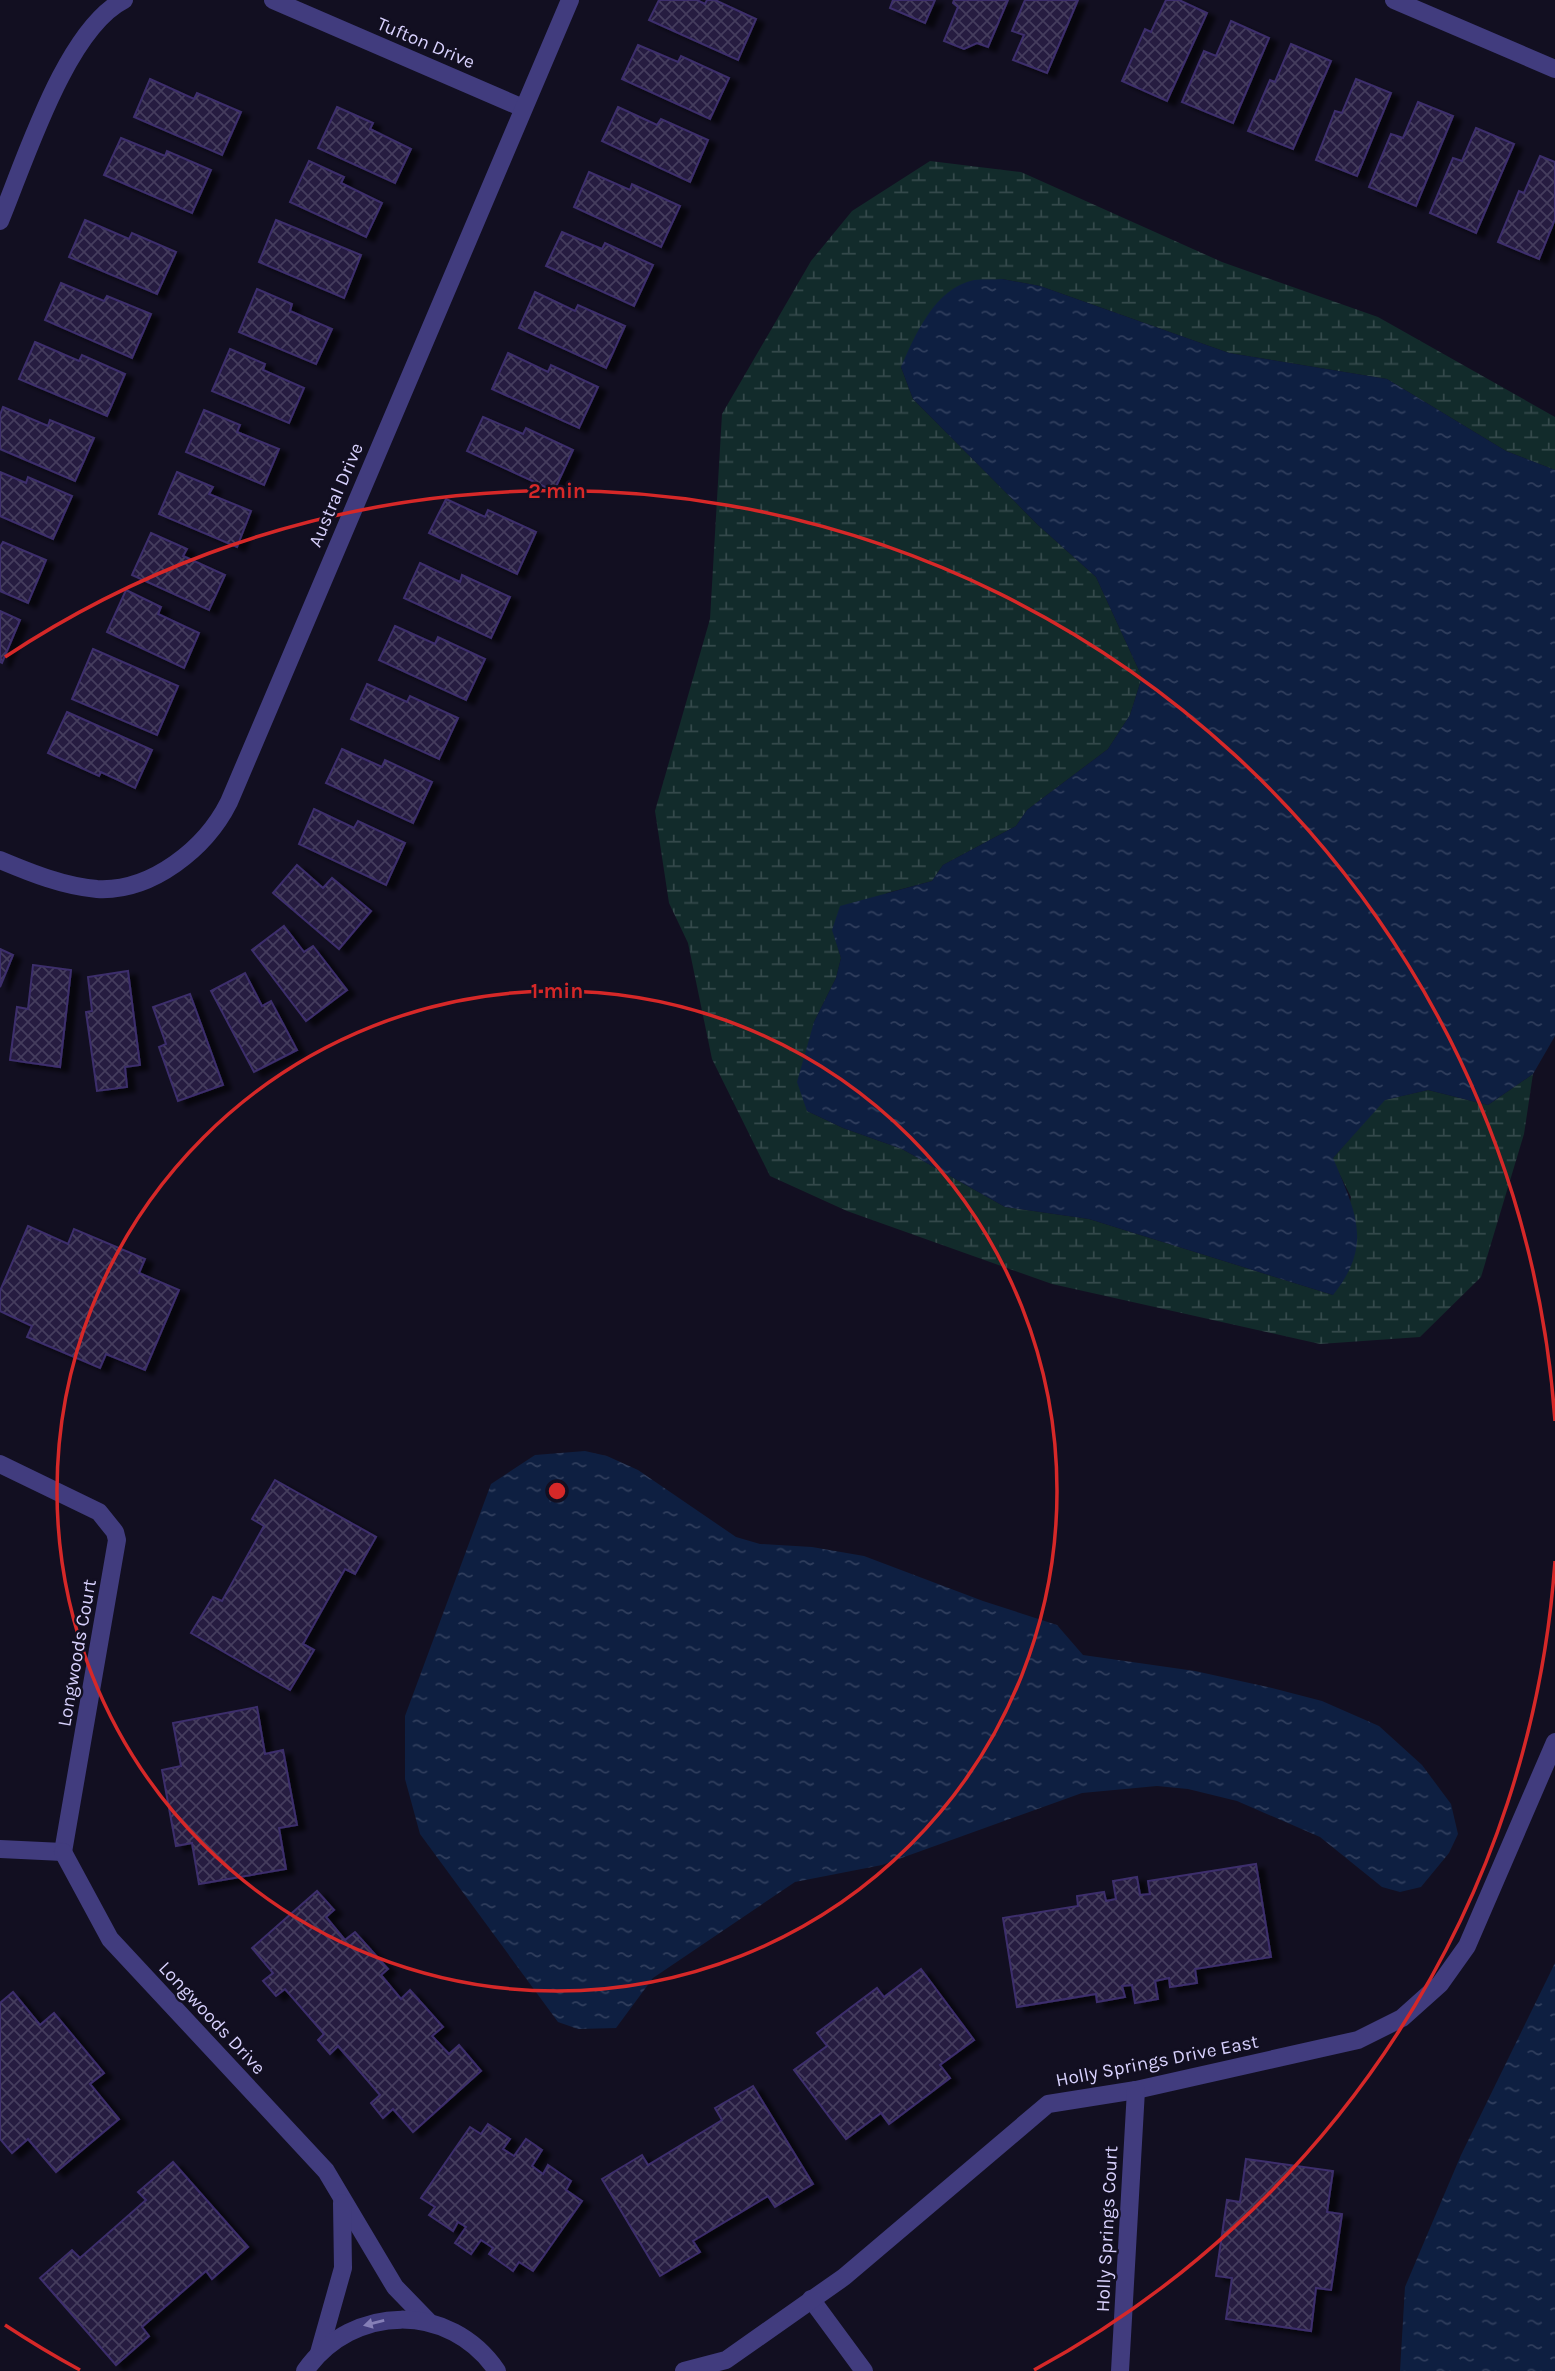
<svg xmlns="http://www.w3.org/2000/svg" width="1555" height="2371" font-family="Karla,sans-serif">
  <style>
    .wetland { fill: url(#wetland-marsh) }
    .water { fill: url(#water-ripples) }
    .building { fill: url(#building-cross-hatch); stroke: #3d2f6c; stroke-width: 2; filter: url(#shadow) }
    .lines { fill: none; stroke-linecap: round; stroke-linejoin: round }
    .minor { stroke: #413c7e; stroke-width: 18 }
    .oneway { fill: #857fb7 }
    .ring { fill: none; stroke: #d62828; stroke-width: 3.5 }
    .labels { text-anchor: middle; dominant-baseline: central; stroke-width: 5; stroke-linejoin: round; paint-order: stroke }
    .street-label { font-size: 19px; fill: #d8d1fd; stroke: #120f21 }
    .centre { fill: #d62828; stroke: #120f21; stroke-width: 3.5 }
    .ring-label { font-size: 21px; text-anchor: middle; font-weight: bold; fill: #d62828; stroke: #120f21; stroke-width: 5; stroke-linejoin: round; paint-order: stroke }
  </style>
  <defs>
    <pattern id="wetland-marsh" width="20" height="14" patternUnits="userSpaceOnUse" patternTransform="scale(1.75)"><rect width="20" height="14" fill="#122b2b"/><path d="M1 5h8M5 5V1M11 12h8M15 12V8" fill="none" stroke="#34494b"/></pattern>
    <pattern id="water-ripples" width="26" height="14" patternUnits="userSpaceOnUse" patternTransform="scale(1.75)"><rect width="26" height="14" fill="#0e1f41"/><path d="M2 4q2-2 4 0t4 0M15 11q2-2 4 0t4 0" fill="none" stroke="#303e5d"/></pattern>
    <pattern id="building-cross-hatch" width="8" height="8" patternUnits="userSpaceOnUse" patternTransform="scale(1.75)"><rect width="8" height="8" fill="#251c41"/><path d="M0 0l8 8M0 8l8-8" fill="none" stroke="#443c5d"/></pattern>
    <filter id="shadow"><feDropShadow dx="8" dy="4.5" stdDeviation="2" flood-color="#0009"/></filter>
  </defs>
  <rect width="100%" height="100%" fill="#120f21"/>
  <polygon class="wetland" points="930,161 1021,172 1222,262 1378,317 1555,417 1555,470 1506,451 1387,379 1229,353 1040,286 1002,279 901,367 913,399 1038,525 1096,577 1142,677 1130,715 1108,749 1027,810 1016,826 943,865 932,881 887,893 833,930 841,958 836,978 814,1022 807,1111 843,1128 902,1149 1005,1207 1089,1219 1333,1295 1351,1197 1332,1159 1384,1100 1428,1090 1488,1105 1533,1074 1524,1134 1481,1277 1420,1337 1320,1344 1052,1284 847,1211 770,1176 712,1059 688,943 669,903 655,811 710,619 722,414 811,261 852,211"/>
  <g class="water">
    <path d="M1002,279L1040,286L1229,353L1387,379L1506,451L1555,470V1036L1533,1074L1488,1105L1428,1090L1385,1100L1333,1158C1355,1211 1374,1244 1333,1295L1089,1219L1005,1207L902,1149L843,1128L807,1111L797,1082L814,1022L836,978L841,958L832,930L840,906L932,881L943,865L1016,826L1027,810L1108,749L1130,715L1142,677L1096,577L1038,525L913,399L901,367C915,335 935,288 974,280C982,279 993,280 1002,279Z"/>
    <polygon points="585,1451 607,1456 638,1470 736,1537 760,1544 812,1547 864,1556 983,1601 1057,1625 1083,1655 1195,1671 1272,1688 1322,1701 1379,1726 1422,1765 1451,1804 1458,1834 1449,1853 1421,1887 1400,1892 1382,1887 1320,1837 1237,1801 1188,1789 1157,1786 1082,1793 882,1865 795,1882 653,1978 616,2028 578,2029 558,2022 420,1834 405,1779 405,1716 491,1484 535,1455"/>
    <polygon points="1555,1963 1555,2371 1400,2371 1405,2287 1461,2155"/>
  </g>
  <g class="building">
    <polygon points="659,0 697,0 705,4 707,0 715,0 756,19 738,60 649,20"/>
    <polygon points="893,0 935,0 925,23 890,8"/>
    <polygon points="954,0 1008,0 988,47 977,43 964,49 944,41 958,7 953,3"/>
    <polygon points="1025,0 1078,0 1047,73 1013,60 1024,35 1012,31"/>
    <polygon points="1166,0 1179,0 1207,13 1167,101 1122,81 1145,29 1151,32"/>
    <polygon points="1231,21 1269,38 1233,123 1182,102 1204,51 1216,56"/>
    <polygon points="1291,44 1331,61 1293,149 1248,131 1270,80 1275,82"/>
    <polygon points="638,45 678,62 681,56 729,78 710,119 622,79"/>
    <polygon points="150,79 194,99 197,93 241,112 222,155 134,117"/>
    <polygon points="1356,79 1391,93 1357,176 1316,160 1335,111 1342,113"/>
    <polygon points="1418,102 1453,116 1416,206 1369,187 1391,134 1403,138"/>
    <polygon points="337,107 373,123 370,129 411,149 395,183 318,148"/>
    <polygon points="618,107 657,125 661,119 708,140 690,182 602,141"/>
    <polygon points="1476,128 1514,144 1476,233 1430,213 1453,158 1462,161"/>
    <polygon points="121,138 165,156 167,151 211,170 192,213 104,175"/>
    <polygon points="1540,156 1555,162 1555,219 1539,259 1498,242 1519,191 1524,193"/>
    <polygon points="309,161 344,177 341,183 382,203 366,237 290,202"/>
    <polygon points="589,172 630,190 632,184 680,206 661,247 574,207"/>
    <polygon points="85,220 129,239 132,233 176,252 157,294 69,257"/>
    <polygon points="276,220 361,255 344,298 259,262"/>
    <polygon points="562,232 602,249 605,243 653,265 634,306 546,266"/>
    <polygon points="61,283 104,301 107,296 151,314 132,358 45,320"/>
    <polygon points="257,289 292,304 290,311 332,329 316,364 239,332"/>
    <polygon points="535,292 575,311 578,305 625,326 606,368 519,328"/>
    <polygon points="35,342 79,361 82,355 125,374 107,416 19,379"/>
    <polygon points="230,349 265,364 263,370 304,388 289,423 212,391"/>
    <polygon points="508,353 548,372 551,365 598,387 579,428 492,389"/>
    <polygon points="3,407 48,426 50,420 94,438 75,481 0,449 0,415"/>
    <polygon points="204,410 240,425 237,432 279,449 264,485 186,452"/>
    <polygon points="483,417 523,434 526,428 573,450 554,491 467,451"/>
    <polygon points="0,472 26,483 28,477 72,496 53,539 0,516"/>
    <polygon points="177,472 213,487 209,494 251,511 237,547 159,514"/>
    <polygon points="446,499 485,517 488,510 536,532 517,574 429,533"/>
    <polygon points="151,533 187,549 183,556 225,575 209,610 132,575"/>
    <polygon points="3,542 46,560 28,603 0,591 0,547"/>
    <polygon points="420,563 460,582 462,575 510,597 491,638 404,598"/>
    <polygon points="126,590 161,607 158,614 199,633 184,668 107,632"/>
    <polygon points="0,611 20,620 2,663 0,662"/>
    <polygon points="395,626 435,644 438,637 485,659 466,700 379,660"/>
    <polygon points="93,649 178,686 157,735 72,699"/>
    <polygon points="367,684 407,702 410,696 458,718 439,759 351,719"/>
    <polygon points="67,712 152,750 135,788 101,772 99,776 48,753"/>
    <polygon points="342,749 382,767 385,760 432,782 413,823 326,783"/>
    <polygon points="314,809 354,828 358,821 405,843 386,885 299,844"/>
    <polygon points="297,865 323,888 332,878 371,911 339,949 273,893"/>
    <polygon points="284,926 304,952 313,946 347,990 306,1021 252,950"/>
    <polygon points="0,949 13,955 0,987"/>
    <polygon points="33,965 71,970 60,1067 10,1060 17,1007 28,1009"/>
    <polygon points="128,971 140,1065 125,1067 127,1087 97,1091 86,1012 92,1011 88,977"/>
    <polygon points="245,973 262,1006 271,1001 297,1050 254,1072 211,991"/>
    <polygon points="190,994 223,1085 178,1101 159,1047 166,1044 153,1007"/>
    <polygon points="28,1226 68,1244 74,1229 145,1259 139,1273 179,1290 145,1370 106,1354 100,1368 27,1337 32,1326 0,1311 0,1291"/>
    <polygon points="275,1480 376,1537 355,1574 345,1569 303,1644 314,1650 290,1690 191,1633 213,1597 222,1601 264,1526 252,1519"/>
    <polygon points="257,1707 265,1754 283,1750 297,1825 279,1828 286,1869 199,1884 192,1843 176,1846 162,1770 181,1766 173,1723"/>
    <polygon points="1256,1864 1271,1957 1195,1969 1197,1983 1170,1987 1169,1978 1155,1981 1158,1999 1135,2003 1132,1985 1122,1986 1125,1997 1097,2002 1096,1994 1017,2007 1003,1918 1078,1906 1077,1896 1104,1892 1106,1901 1116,1899 1113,1881 1137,1877 1140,1895 1150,1894 1148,1881"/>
    <polygon points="317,1891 334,1910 326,1917 345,1940 355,1932 388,1969 381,1975 401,1999 410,1990 443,2027 432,2036 449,2054 459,2045 481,2071 413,2132 393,2109 383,2118 371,2103 380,2095 338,2046 330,2054 318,2040 324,2034 285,1989 276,1996 263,1981 273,1973 252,1948"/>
    <polygon points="921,1969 974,2040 940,2065 950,2078 889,2124 881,2113 846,2139 794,2070 827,2046 817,2033 877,1988 884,1997"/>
    <polygon points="13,1992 40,2025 54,2013 104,2073 90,2084 119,2119 56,2172 28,2139 12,2153 0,2139 0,2003"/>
    <polygon points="753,2086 813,2184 775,2207 768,2196 693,2241 700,2252 660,2276 602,2179 642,2155 648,2165 722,2120 715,2108"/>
    <polygon points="488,2124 510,2139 503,2149 514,2156 526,2139 542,2150 532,2166 543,2174 548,2165 571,2181 566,2190 582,2201 533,2271 519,2262 513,2271 489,2254 493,2248 481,2240 471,2254 455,2243 466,2227 458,2222 453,2231 429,2215 435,2207 421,2198 470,2127 481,2134"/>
    <polygon points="1246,2159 1333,2171 1327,2212 1342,2214 1331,2290 1316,2288 1311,2331 1226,2319 1232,2278 1216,2276 1227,2200 1240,2202"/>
    <polygon points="173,2162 248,2247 212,2279 206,2271 142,2327 149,2336 116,2365 40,2278 72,2250 80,2258 146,2200 138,2192"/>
  </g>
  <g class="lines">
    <g class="minor">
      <polyline points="273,0 523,108"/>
      <polyline points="1394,0 1555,69"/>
      <path d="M0,221C25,161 66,29 124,0"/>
      <path d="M0,860C31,873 63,886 97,889C152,892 206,848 229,802L570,0"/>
      <polyline points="0,1464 99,1512 115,1532 117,1540 63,1852"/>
      <polyline points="0,1849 63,1852"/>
      <polyline points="63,1852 110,1939 326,2171 395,2287 428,2321"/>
      <polyline points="811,2299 864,2371"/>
      <polyline points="319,2353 343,2268 342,2203"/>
      <path d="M305,2371C353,2303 450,2302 497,2371"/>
      <polyline points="684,2371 726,2360 844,2277 1048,2104 1136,2090 1358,2040 1402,2018 1440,1984 1467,1946 1555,1742"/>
      <polyline points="1120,2371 1136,2090"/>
    </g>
  </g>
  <defs><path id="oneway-solid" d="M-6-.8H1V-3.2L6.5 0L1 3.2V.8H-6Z" transform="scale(1.75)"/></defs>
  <use class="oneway" href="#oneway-solid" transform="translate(374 2323) rotate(166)"/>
  <g class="ring">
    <circle cx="557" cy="1491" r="500"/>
    <path d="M1555 1561A1000 1000 0 0 1 1034 2370M80 2370A1000 1000 0 0 1 5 2325M5 657A1000 1000 0 0 1 1555 1421"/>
  </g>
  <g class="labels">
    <g class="street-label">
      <text transform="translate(426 43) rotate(23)">Tufton Drive</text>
      <text transform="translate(336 495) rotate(-67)">Austral Drive</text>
      <text transform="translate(77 1653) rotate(-80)">Longwoods Court</text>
      <text transform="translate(212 2018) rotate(47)">Longwoods Drive</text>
      <text transform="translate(1157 2061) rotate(-11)">Holly Springs Drive East</text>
      <text transform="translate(1107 2229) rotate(-87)">Holly Springs Court</text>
    </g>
  </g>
  <circle cx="557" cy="1491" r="10" class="centre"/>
  <g class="ring-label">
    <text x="557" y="498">2 min</text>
    <text x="557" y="998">1 min</text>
  </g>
</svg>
